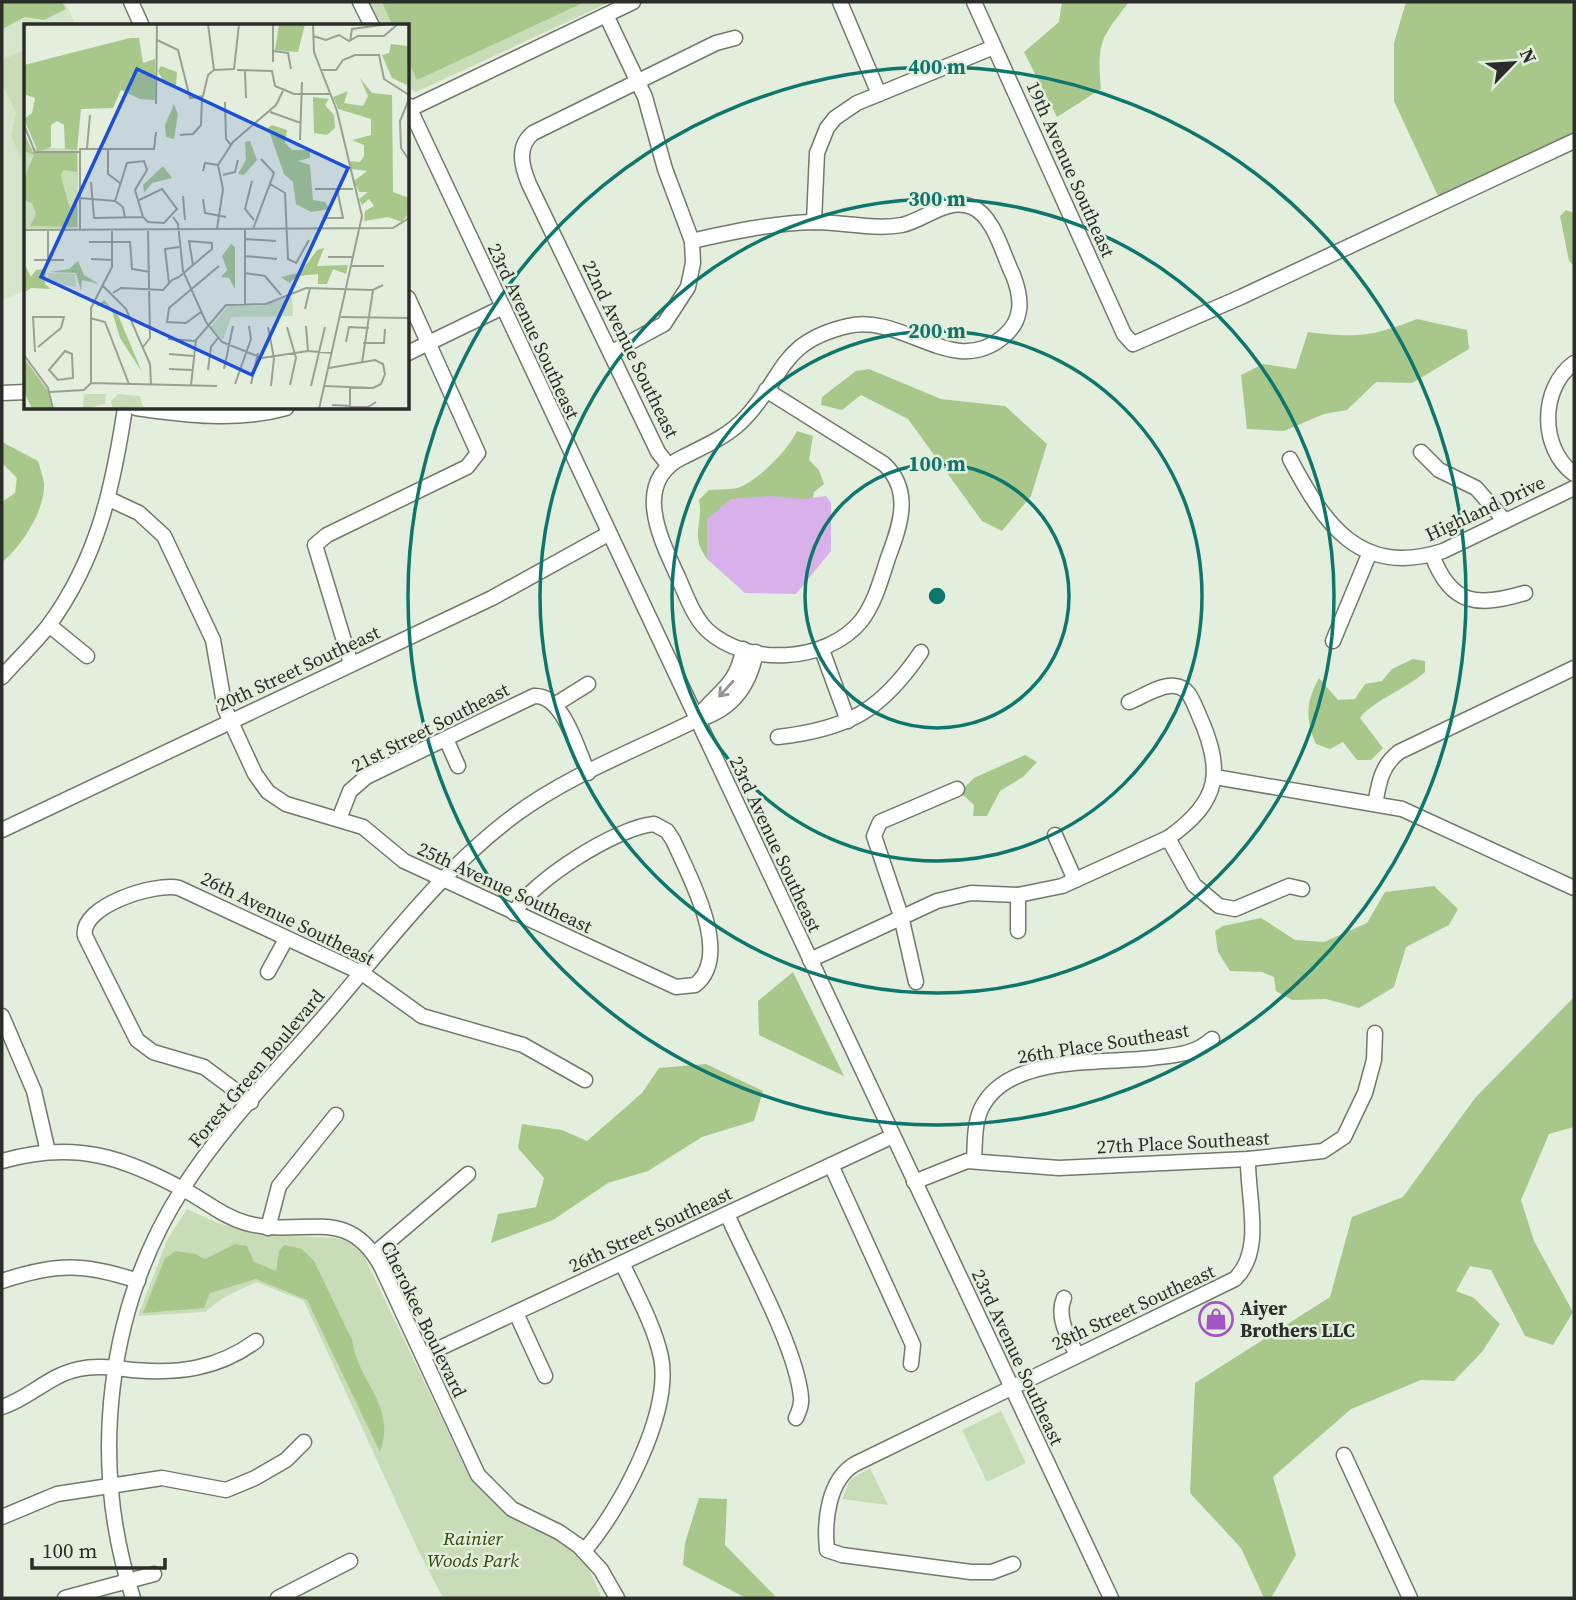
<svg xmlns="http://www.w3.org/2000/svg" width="1576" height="1600" font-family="'Source Serif 4',serif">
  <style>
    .built { fill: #d6e4cc }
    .green { fill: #c8ddb7 }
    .forest { fill: #a7c88a }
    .water { fill: #d8b1eb }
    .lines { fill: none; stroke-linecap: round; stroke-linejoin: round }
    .minor-casing { stroke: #717a6a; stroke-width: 17 }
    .minor { stroke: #fff; stroke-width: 14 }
    .oneway { stroke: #959694 }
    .ring { fill: none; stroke: #0f766e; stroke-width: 3.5 }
    .labels { text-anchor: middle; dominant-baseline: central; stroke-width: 5; stroke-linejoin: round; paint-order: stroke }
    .street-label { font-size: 19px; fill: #2b2e28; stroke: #e4eedc }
    .poi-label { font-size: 19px; font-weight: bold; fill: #2b2e28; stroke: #e4eedc; text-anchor: start }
    .park-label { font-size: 19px; font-style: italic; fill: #2d4a07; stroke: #e4eedc }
    .inset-road { fill: none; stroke: #9aa194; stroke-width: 2 }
    .view { fill: #1d4ed8; fill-opacity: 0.15; stroke: #1d4ed8; stroke-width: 3.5 }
    .inset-edge { fill: none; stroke: #2b2e28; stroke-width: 3.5 }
    .centre { fill: #0f766e; stroke: #e4eedc; stroke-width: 3.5 }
    .ring-label { font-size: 21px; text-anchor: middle; font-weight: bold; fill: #0f766e; stroke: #e4eedc; stroke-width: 5; stroke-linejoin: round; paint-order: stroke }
  </style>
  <rect width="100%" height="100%" fill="#e4eedc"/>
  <polygon class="built" points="31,2 65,2 76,26 26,26 26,290 2,301 2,16"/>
  <g class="green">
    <polygon points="367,2 610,2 416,92 408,88 408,26 378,26"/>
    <polygon points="26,49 26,169 11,136 16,112 2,84 2,60"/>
    <polygon points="187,1209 218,1223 254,1234 335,1238 345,1240 362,1252 471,1480 501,1509 566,1543 588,1567 602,1598 443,1598 419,1552 304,1301 256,1282 223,1298 205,1312 138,1316 167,1240"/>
    <polygon points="1001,1411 1026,1463 987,1482 962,1430"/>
    <polygon points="870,1468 888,1505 842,1499 850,1480"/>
  </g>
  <g class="forest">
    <polygon points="2,2 62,2 66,9 44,20 25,17 2,29"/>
    <polygon points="382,2 585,2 417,80 408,60 408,26 393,26"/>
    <path d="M1062,2H1129C1100,39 1097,42 1101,89L1057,117L1024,52L1059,22Z"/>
    <polygon points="1406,2 1574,2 1574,132 1438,196 1394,101 1394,43"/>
    <polygon points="1566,210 1574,213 1574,266 1569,261 1560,216"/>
    <path d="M1417,319L1467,330L1469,349L1412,383L1376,382L1347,410L1324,414L1284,431L1247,429L1241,375L1263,364L1296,369L1308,332C1357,338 1371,337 1417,319Z"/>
    <polygon points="869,369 941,399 1005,406 1047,444 1031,496 1002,531 982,521 908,419 861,395 842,410 821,405 822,397 856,371"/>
    <path d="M797,431L813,436L809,460L819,470L824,484L814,492L813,498L707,519V559C689,535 704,524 699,500L709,490C717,489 729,490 737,488C757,482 788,450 797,431Z"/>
    <path d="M2,442L38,461C40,468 43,476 44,484C46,508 21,548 2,562V502L15,493L17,478L2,463Z"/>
    <path d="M1413,659L1425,661V672C1409,687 1371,702 1360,718L1383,748L1371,760H1357L1343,742L1330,749L1316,744C1305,719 1306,701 1319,678L1338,700L1355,699L1365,684L1382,681L1392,669Z"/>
    <polygon points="1025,755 1037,762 1023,777 1000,791 987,816 973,816 974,805 960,792 974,778"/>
    <polygon points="1434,886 1458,909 1449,925 1406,947 1394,987 1359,1008 1326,999 1292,1000 1276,991 1274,977 1262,972 1230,971 1218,952 1215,931 1223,926 1261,918 1295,940 1324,942 1367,923 1385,892"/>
    <polygon points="793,972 844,1076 759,1035 758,1001"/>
    <polygon points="1574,997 1574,1127 1549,1134 1521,1200 1534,1241 1573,1312 1553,1345 1525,1336 1491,1270 1470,1266 1456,1291 1474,1298 1500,1324 1482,1352 1454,1381 1421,1380 1351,1409 1273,1477 1296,1555 1271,1598 1264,1598 1241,1548 1190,1493 1195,1383 1330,1297 1352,1217 1403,1197 1475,1098"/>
    <polygon points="706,1064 763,1091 754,1121 702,1137 648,1171 608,1183 553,1220 491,1243 498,1214 536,1207 544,1178 518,1148 522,1124 562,1130 587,1141 642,1093 659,1068"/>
    <path d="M235,1244L247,1246L254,1262L276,1271L279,1251L284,1245L302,1249L314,1261L352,1340C358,1383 397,1405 380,1452L307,1300L256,1279L210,1293L204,1308L143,1313L165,1258L176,1251L195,1254L205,1259Z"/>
    <polygon points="699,1498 727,1499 725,1545 777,1598 746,1598 683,1565 685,1543"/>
  </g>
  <polygon class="water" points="769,496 803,499 826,496 831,503 831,551 796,594 745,593 707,559 707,519 731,499"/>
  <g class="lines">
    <g class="minor-casing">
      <g id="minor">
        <polyline points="131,2 142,26"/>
        <polyline points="360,2 372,26"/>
        <polyline points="840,2 879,94"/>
        <polyline points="974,2 1124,334 1133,344 1241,297 1574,141"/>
        <polyline points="606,15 645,97 665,169 692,241 693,263 688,287 664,324 612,352"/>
        <polyline points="408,105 1111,1598"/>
        <polyline points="410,109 633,2"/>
        <polyline points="814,222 817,153 827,128 835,118 857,103 994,47"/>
        <path d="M692,241C731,232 773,223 813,222C842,222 874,230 902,225C925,220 947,197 972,207C994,216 1003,255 1013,275C1022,298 1024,320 1003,337C953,379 903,313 848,326C780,342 786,374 746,417C729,436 705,446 683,457C631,482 661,540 678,577C686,595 693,616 707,630C747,667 827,663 861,621C875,603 881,579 888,558C900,526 913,491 884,464L766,390"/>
        <polyline points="408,353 501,308"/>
        <path d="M1574,363C1540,388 1539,448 1574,474"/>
        <polyline points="2,393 26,392"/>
        <path d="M136,408C186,415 237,422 286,408"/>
        <polyline points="1421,452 1439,470 1476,488 1505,521"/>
        <path d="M1290,459C1324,523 1359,578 1443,551L1574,488"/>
        <path d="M669,466L658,452L529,184C522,167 516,147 533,133L716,43L735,38"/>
        <path d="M109,499L139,513L164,536L213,640L225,709L255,774L268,792L286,804L363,827L404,861L676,987L695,985C734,955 688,874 673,840L667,831L654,824C617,827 532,881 514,913"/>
        <path d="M1432,555C1451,606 1478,607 1525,593"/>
        <polyline points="49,625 87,656"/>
        <polyline points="1333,641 1370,552"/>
        <polyline points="822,650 848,721"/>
        <polyline points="351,664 315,545 327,535 467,467 478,453 408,298"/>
        <path d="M2,677C17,660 35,643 49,625C98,558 113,487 125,408"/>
        <polyline points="556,704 588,684"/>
        <path d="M696,720C715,692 737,688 743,649"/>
        <path d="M778,737C848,729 881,711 921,652"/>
        <polyline points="446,739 458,766"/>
        <polyline points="1215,777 1402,809 1574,888"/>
        <path d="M1375,804C1379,783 1381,766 1399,752L1574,668"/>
        <path d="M339,819L350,791L366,777L534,696C563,694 578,751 588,773"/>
        <polyline points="2,830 492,598 608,534"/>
        <polyline points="1055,835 1075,880"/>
        <polyline points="1168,838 1194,885 1219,906 1235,909 1289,886 1302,889"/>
        <polyline points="1018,931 1018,895"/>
        <path d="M810,960L937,901L971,893L1018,895L1062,886L1168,838C1221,801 1224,770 1198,713C1193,702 1189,687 1175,686C1161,684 1142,697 1129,702"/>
        <polyline points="268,972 286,939"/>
        <polyline points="916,982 901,916 874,836 880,822 957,789"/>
        <polyline points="2,1016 34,1091 48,1152"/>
        <path d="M251,1102L204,1067L153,1052L137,1040L85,936C79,906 156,882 179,888L362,973L422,1016L523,1045L585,1080"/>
        <path d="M2,1161C76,1140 124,1157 190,1193C209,1204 225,1217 246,1223C303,1239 347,1202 382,1268L478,1475L512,1509L559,1532L579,1546L601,1570L617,1598"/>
        <path d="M974,1161C975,1145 974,1124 981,1109C1007,1054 1101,1064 1152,1058C1175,1055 1194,1055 1212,1039"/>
        <polyline points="831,1165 913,1345 911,1364"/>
        <polyline points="914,1182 967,1161 1059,1168 1248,1159 1323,1151 1344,1137 1365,1093 1374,1060 1375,1033"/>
        <path d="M727,1214C748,1262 796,1347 801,1397C802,1405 799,1411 796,1418"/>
        <polyline points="268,1228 279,1186 336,1115"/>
        <polyline points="374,1254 468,1174"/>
        <path d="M2,1281C56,1263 84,1263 138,1281"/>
        <path d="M1064,1298C1056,1317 1068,1337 1077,1355"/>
        <polyline points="516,1313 545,1376"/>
        <polyline points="423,1356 893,1136"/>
        <path d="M2,1407C30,1398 49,1375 79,1369C97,1365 115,1368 133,1370C178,1374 218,1369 256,1341"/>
        <polyline points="1344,1455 1410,1598"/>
        <polyline points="2,1517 57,1494 162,1478 226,1490 255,1478 286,1460 304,1442"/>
        <path d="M584,1551C620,1510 672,1413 661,1357C654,1325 636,1293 622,1263"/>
        <path d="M1013,1564L992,1572H971L842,1555L827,1550C824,1521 828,1480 855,1464L1235,1279C1265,1250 1247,1197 1248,1159"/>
        <polyline points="65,1598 154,1574"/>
        <path d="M133,1598C89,1463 106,1308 183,1188C225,1122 284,1064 335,1004C391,938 445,867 515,815C569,775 636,750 696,720C731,711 749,688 756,652"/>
        <polyline points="278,1598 350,1561"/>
      </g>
    </g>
    <use href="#minor" class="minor"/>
  </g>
  <defs><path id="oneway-shaft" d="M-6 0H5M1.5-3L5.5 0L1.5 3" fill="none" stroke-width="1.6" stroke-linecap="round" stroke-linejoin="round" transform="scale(1.75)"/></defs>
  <use class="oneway" href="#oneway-shaft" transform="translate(726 689) rotate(132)"/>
  <g class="ring">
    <circle cx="937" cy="596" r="132"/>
    <circle cx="937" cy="596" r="265"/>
    <circle cx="937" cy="596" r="397"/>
    <circle cx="937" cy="596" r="529"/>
  </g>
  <defs>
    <g id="shop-ring" transform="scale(1.75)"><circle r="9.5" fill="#e4eedc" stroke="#a454c5" stroke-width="1.5"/><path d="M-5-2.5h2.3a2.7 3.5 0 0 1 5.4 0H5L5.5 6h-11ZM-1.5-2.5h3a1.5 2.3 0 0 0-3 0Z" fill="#a454c5"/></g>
  </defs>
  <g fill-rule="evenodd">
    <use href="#shop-ring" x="1216" y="1319"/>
  </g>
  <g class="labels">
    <g class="street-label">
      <text transform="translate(1071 169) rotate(66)">19th Avenue Southeast</text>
      <text transform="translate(534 331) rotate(65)">23rd Avenue Southeast</text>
      <text transform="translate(631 349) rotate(64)">22nd Avenue Southeast</text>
      <text transform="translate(1485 508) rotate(-25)">Highland Drive</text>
      <text transform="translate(298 668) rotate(-25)">20th Street Southeast</text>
      <text transform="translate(430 727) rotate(-27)">21st Street Southeast</text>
      <text transform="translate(776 844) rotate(65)">23rd Avenue Southeast</text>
      <text transform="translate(505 887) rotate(25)">25th Avenue Southeast</text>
      <text transform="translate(288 918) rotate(26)">26th Avenue Southeast</text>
      <text transform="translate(1103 1043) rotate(-9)">26th Place Southeast</text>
      <text transform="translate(256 1068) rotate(-50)">Forest Green Boulevard</text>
      <text transform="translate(1183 1142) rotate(-3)">27th Place Southeast</text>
      <text transform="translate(650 1229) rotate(-25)">26th Street Southeast</text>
      <text transform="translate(1133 1307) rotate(-25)">28th Street Southeast</text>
      <text transform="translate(424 1319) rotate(64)">Cherokee Boulevard</text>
      <text transform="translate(1018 1357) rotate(65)">23rd Avenue Southeast</text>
    </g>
    <g class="poi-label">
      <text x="1240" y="1308">Aiyer<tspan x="1240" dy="22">Brothers LLC</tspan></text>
    </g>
    <g class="park-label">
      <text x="473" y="1538">Rainier<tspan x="473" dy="22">Woods Park</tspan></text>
    </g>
  </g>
  <g transform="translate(24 24)">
    <rect width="385" height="385" fill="#e4eedc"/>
    <path d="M0,124H54V204L0,205ZM51,250L52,263L22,259L25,249ZM268,272L269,292L207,293L199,316L187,303L204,282H239ZM60,370H82L81,380L59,385ZM94,370L116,372L119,383L89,385L87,377Z" fill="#c8ddb7"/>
    <path d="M255,0H281L274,28L251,26ZM106,14H115L119,39L131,35V76L116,75L97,66L89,84L57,85L53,126L41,125L40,101L33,97L27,101V123L14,128L0,95L8,89L11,74L0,70V41ZM367,20L384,22L383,61L368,54L358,31L365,29ZM137,42L153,48L152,61H141L134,47ZM336,54L348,69L368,71L369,168L385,174V189L378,198L364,193L340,197L341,187L350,182L345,175L338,181L335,175L344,168H335L330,157L343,147L327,145L326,137L336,138L340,132V121L328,116L347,111V95L314,85L309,73L324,67L320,79L339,82L344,72ZM289,73L305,75L301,81L310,91L311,104L303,111L290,109ZM150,80L154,90L150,115L142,113L141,101ZM248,101L263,106L261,119L268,126H286V134L274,137L286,141L289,176L301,178L306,185L287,188L272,180L269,158L260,150L244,104ZM0,109L9,128H53V148L39,146L37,152L46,185L53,175V203L6,202L12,190L8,179L0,176V154L10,131L0,127ZM226,117L233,136L220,151L214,150L222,136L221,118ZM139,142L148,154L128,159L120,169L119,161ZM207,220L211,223V265L205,254L197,253L203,246L198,232ZM300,224L293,242L324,241L322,250L309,245L303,260H294V250L274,252L265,259L257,253L277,248L293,226ZM54,237L60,251L75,260L58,256L57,267L52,249L26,248L45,245ZM0,239L7,253L12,246L22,245L21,260L27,265L7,264L0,269ZM80,276L94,291L118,348L96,314L88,287L81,280L72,283ZM0,334L24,367L28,385H8L0,367Z" fill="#a7c88a"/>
    <path class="inset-road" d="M184,0L190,46M289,0L290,28L313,87L338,192L295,385M289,12L302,16L315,11L325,17L334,12H360L374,0M133,16L154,26L166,74L179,72L184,51L190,46M326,17L328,5L365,0M250,27L264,29L267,45M249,38V0M190,46L210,45L215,0M213,46L248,47L251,62M297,46H312L319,36L331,31H355L360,55L385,71M221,47L222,74M251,62L270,70H306M385,75L376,97L377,124L385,136M201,78L202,115L207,121M132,80L133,0M246,88L277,99M0,101L11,128H55M156,111L169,110L177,101L178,73M276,116L278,58M63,124L66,91M84,125V150L96,159M194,141L209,118L252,81L259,67M179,147L181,139L194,141M199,151L211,148L214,136M228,157L221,185L230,196M67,158L70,194L119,193L124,198L140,199L153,185L138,165L115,176M246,160L261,169L264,235L272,239L285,216M291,165H329M159,172L161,196M56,174L91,177M179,175L181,189L202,193M91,177L103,139L120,137L123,146L111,166L119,193M91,177L99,183L101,194M149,193L154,200L159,247L182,298L198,318L238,334L284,327L308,329M301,194H319L313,165M193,205L199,165L194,141M221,205V281M229,205L250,149L237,135M385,205V230M0,206L369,204L385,194M24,206V236M56,206V125H130L132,108M221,215L252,217M65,218H106L108,245L126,248M221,232L253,235M304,233H330M67,235L88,236M10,236H40M328,242H360M221,249L241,252L257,271M145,259L141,225L155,223M78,261L102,285L126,340L127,361M89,269L97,264L139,266L148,256L155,253L162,247L188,225V219L165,217L169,241M281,285L286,264M177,288L162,299L143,298L145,284L195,242M317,293L385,294M66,294L81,298L105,360M282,302L284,327M244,303L250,334L247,362M263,303L272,334L266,361M144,315L171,317M322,318L325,303L345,304M339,319H360L361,305M119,323L126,314L124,206M41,327L48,330L49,354L34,356L25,346ZM11,328L9,293H40L37,304L14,323M145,330L169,332M0,331L24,364L29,385M338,339L349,266M145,345L168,346M200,345L209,302M184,346L187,323L194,314M67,359V284L88,243V206M211,360L227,315L225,302M227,360L234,329M167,361L172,316L202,281L242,280L282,264L349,266L359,261M287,362L301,303M301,362L349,364L357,360L361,350L359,340L351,336L305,344M26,368L60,366L67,359L193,362M308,381L344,383L352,378M150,385H199M326,385V362"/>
    <path class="view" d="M113,45L324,144L228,351L17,253Z"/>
    <rect width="385" height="385" class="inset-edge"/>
  </g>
  <circle cx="937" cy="596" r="10" class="centre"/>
  <g class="ring-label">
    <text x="937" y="74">400 m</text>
    <text x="937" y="206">300 m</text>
    <text x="937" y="338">200 m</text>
    <text x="937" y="471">100 m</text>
  </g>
  <rect width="1576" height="1600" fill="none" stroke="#2b2e28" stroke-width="7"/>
  <g transform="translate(1513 63) rotate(65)" stroke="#e4eedc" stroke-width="5" paint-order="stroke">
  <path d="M0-5L12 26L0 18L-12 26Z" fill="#2b2e28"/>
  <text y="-10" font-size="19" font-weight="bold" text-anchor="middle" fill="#2b2e28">N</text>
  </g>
  <path d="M32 1558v10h133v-10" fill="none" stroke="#2b2e28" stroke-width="3.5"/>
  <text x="42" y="1558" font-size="21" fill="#2b2e28" stroke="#e4eedc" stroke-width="5" paint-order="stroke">100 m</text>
</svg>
